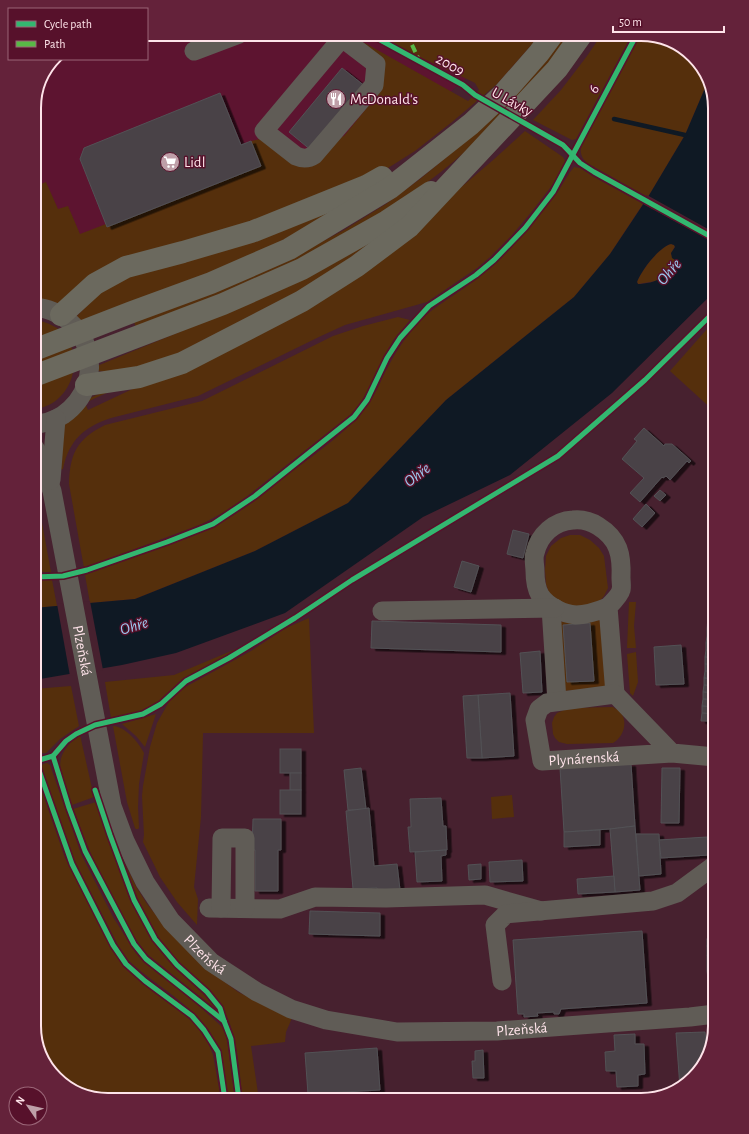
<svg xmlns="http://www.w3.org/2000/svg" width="749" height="1134" font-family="'Alegreya Sans',sans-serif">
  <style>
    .built { fill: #5d1430 }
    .green { fill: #552f0c }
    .water { fill: #0f1924; fill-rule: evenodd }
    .pier { fill: #47212f }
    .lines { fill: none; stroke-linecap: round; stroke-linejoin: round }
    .stream { stroke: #0f1924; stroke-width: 4.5 }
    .building { fill: #494247; stroke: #525155; filter: url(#shadow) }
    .minor { stroke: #605c56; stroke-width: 19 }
    .highway { stroke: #6b695e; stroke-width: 22 }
    .quiet { stroke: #58b947; stroke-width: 4; stroke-dasharray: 8 4; stroke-linecap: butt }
    .cycleway-casing { stroke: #57112b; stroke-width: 8 }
    .cycleway { stroke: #33b770; stroke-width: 5 }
    .labels { text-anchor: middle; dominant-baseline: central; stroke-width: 3; stroke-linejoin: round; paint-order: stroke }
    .street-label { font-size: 15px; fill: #fee3e9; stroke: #57112b }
    .poi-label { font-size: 15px; fill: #fee3e9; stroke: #57112b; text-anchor: start }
    .water-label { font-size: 16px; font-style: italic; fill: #9bcaef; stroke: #57112b }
    .rim { fill: none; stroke: #fee3e9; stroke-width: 2 }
  </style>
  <defs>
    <filter id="shadow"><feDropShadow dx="4.5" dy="2.5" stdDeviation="0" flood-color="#0009"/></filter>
  </defs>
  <rect width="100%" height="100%" fill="#47212f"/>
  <polygon class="built" points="147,34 431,34 472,73 447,95 90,249 58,210 34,187 34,103 54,59 147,59"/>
  <g class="green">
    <polygon points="375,34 541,34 497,84 452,122 415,151 388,168 62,303 54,303 34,298 34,187 46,182 58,209 68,206 80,234 106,224 107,227 261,166 251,141 265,138 292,159 334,139 344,136 374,99 362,45 365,43 468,101 479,90 475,83 469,80 409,52"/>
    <path d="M563,34H572L561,50C531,82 502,116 471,146C446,170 417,190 388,209L281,269L136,328L134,322L312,247L344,230L386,204L420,179L460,146Z"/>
    <polygon points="602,34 632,34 576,139 572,140 533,120 561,90 587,56"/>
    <path d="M640,34H646L678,44L705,71L708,81L685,135L648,197L587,163C576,152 582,145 587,133Z"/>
    <path d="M525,131L563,157L566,162L553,184L533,210L512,235L490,257L477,268L427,302L345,325L321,336L198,396L111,418C84,427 69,440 63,469L60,470C60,457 57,434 65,424C68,419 73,417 77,413C80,410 82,406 84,403C92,395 105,392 115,389L85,403L88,410L143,384L165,378L217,352L275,321L351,277L370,264L446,200L492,161Z"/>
    <path d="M574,167L580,168L592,176L643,204L610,254L574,297L446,400L348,503L255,551L135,599L90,603L85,575L201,532C215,526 230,518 243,509C260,498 275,484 291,472C318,452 348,432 368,404C377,393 381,379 388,367C397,349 408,334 421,320C432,309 445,301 457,293C470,284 483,275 494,265C518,243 539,216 559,190C564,182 568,174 574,167Z"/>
    <polygon points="343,209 250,257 81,321 77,318 77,316 97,295 139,271 311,217"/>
    <polygon points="373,241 322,279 159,363 116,372 96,371 97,366 211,319"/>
    <path d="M671,244L674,245L675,246L671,254L675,260V264L661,277L656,281L638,284L637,282C641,271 659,247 671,244Z"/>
    <path d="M398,317L410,320L394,339L384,357L369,388L359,405L350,415L246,497L224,512L202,524L84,568L69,484C70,453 77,439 105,425L202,401L333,336L363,326Z"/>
    <path d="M34,320C44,321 54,325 62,332C87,357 71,406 34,409Z"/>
    <polygon points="715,320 715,412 670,371"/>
    <polygon points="34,486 36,490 51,572 34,572"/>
    <polygon points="570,535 580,535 590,540 599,548 604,556 608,588 604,596 598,603 586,606 572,606 560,603 549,593 546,584 545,570 546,556 551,546 561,538"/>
    <polygon points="34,580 52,580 57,606 34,608"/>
    <polygon points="629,602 636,602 634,626 636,648 627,648"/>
    <polygon points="309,618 314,733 203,733 201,817 194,887 198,899 197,925 177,902 160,877 143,842 144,835 142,796 143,786 150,747 157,723 170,700 180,690 251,651 286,628"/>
    <polygon points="594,618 601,621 606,686 601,689 563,691 558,622"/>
    <polygon points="236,649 227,656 182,681 157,703 140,711 111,718 105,682 174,675"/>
    <polygon points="636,652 638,682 633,696 630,693 627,654"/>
    <polygon points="71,686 79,726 60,739 46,753 38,753 34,748 34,689"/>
    <path d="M613,707C615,709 617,709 619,711C629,720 624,737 613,743L567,744L559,742L555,738L553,734L552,723L554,717L557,713L569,708Z"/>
    <polygon points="156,714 145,747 136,736 122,724"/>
    <path d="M113,726C125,726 139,743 144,753L139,784L138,807L139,828L138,829H136L135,828L127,802Z"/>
    <path d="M80,735L94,797L72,805C61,775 49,757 80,735Z"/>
    <path d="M47,763L50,765L81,854L113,917L135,952L140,958L186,994L222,1027L225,1031L228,1047L235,1100H228C225,1083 223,1061 217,1046C205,1013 163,990 137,968L129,961L118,945L72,856L42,770V766L43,764Z"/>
    <path d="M34,768L65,858L112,950L124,967L194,1023C202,1033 209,1043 213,1055L221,1100H103L71,1090L44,1063L34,1026Z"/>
    <polygon points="512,795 514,817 492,819 491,797"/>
    <path d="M96,802C104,829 114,856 125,882C135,906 146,931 161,952C178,974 202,989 218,1011L147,954C139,944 132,934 126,923C104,887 88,848 73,809Z"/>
    <path d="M119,852L137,888L147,904L164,925L210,971L238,992L292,1018L286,1032L285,1042L251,1046L259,1100H243C239,1072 238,1035 224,1011C211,988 185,971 168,950C144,921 132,887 119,852Z"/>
  </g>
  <path class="water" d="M708,81L715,108V291L612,393L510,475L423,517L285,613L176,653L122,665L40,679L34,678V608L135,599L255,551L348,503L446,400L574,297L610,254L648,197L685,135ZM671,244L674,245L675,247L671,253L672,258L675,260C675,267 670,268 666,272C664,273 663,275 662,277C656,282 645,284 638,284L637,282C641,271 659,247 671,244Z"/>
  <g class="pier">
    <polygon points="647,195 715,233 715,243 641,203"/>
    <polygon points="90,601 103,670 70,676 57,604"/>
  </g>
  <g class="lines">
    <polyline class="stream" points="614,119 685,135"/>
  </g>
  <g class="building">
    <polygon points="342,68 366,87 312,151 289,132"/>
    <polygon points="220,93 241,145 251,141 261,166 107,227 80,159 84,148"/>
    <polygon points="644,428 664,446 665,444 672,444 691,461 689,463 687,461 670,480 666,476 663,478 662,477 640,502 630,493 644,478 622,459 637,441 634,439"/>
    <polygon points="660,490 666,495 660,501 654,496"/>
    <polygon points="646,504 655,513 642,527 633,519"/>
    <polygon points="513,530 529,534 523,558 507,554"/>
    <polygon points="462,561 479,566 471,592 454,587"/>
    <polygon points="710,595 715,596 715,605 709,604"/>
    <polygon points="709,604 715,605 715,630 707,629"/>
    <polygon points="372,621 501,625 501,652 371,648"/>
    <polygon points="590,623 594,681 567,682 563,625"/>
    <polygon points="707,629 715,630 715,637 707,636"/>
    <polygon points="707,636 715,637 715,644 706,643"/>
    <polygon points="706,643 715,644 715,651 706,650"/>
    <polygon points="681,645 684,684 656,685 654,647"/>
    <polygon points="706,650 715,651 715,658 705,657"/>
    <polygon points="540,651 542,692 523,693 520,653"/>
    <polygon points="705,657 715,658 715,665 705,664"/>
    <polygon points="705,664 715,665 715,672 705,671"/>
    <polygon points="705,671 715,672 715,679 704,678"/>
    <polygon points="704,678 715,679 715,686 704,685"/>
    <polygon points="704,685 715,686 715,693 703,692"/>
    <polygon points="703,692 715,693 715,700 703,699"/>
    <polygon points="510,693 514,756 482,758 478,695"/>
    <polygon points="478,695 482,758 467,758 463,696"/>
    <polygon points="703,699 715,700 715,707 702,706"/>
    <polygon points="702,706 715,707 714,714 702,713"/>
    <polygon points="702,713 714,714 713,721 701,721"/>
    <polygon points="712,730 715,730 715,747 711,746"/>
    <rect x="280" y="749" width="21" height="24"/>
    <polygon points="631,764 635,826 610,829 564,832 560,768"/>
    <polygon points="361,768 366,809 348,810 344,770"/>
    <polygon points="662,768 680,768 679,823 661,823"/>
    <rect x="290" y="773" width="11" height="17"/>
    <rect x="280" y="790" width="21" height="24"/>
    <polygon points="441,798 443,826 446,826 447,850 410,852 408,827 411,827 410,799"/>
    <polygon points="369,808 374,866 397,864 400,890 377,892 377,888 353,889 346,811"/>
    <polygon points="253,819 281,819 281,850 278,850 278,891 255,891 255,850 252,850"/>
    <polygon points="635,826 640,890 615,892 610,829"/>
    <polygon points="600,830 600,845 564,847 564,832"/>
    <polygon points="636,834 659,834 661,874 639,876"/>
    <polygon points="707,837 709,855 661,858 659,840"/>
    <polygon points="446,850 446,855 441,856 442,881 417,882 415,852"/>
    <polygon points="522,860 523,881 490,882 489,862"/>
    <polygon points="481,864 481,879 469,880 468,865"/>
    <polygon points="614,876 615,892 578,894 577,879"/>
    <polygon points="310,911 380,913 380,936 309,934"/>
    <polygon points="715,924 715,932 708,932 708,925"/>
    <polygon points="642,931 647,1003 561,1009 559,1014 554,1014 554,1012 537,1013 538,1016 524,1017 524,1014 518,1014 513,940"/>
    <polygon points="708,932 715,932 715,939 709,939"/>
    <rect x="707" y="939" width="8" height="7"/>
    <rect x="707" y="946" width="8" height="9"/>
    <polygon points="707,955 715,955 715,962 707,963"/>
    <polygon points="715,962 715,970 707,971 707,963"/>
    <polygon points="715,970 715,978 708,979 707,971"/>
    <polygon points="715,978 715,986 708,986 708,979"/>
    <polygon points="708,986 715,986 715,994 708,995"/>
    <polygon points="705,1032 707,1057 705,1063 680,1088 676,1033"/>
    <polygon points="635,1034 635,1044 644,1044 645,1074 638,1075 638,1086 617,1087 616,1071 606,1071 605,1052 615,1051 614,1035"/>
    <polygon points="377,1048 380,1090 308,1094 305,1053"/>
    <polygon points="483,1050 484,1078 473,1078 472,1061 475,1061 475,1051"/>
  </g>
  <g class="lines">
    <g class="minor">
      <path d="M342,38L264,131L296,156C303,159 308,159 314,155L374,85L376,64L342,38L343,34"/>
      <polyline points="194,51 239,34"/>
      <path d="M34,424C44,424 55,420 63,415C110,382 91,312 34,307"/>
      <path id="s1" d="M34,447L38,453L52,491L112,806L125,841L145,882L171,921L211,962L257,992L291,1009L326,1020L397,1032L497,1031L690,1017L715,1014"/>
      <polyline points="51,480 56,419"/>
      <path d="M608,607C598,611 587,615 576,615C563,614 547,606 540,595C536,588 535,579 535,571C535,566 533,558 535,553C539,535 554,521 573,520C582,519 590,521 598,526C619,539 622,555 621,578C621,582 622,587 621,590C620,595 612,603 608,607L615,694"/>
      <polyline points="551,608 557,701"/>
      <polyline points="382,611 555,608"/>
      <path id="s2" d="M672,753L615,694L547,703L539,709L535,720L542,761L672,753L715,757"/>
      <polyline points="209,908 280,909 315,897 386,898 485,895 541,911"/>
      <polyline points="221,908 222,838 245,838 245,908"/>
      <polyline points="502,981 495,925 506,914 653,901 677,893 715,865"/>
    </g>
    <g class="highway">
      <polyline points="61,315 95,284 126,267 183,252 254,231 366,186 382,177"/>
      <polyline points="34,350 132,312 211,283 289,249 390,188 471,124 503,94 539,53 553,34"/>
      <polyline points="34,376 223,304 302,269 387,221 431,192"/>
      <polyline points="86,385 139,377 182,363 302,301 357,266 409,227 557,69 582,34"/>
    </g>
    <polyline class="quiet" points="407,34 419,60"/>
    <g class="cycleway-casing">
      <g id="cycleway">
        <polyline points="371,34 371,35 463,85 475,95 563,145 580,163 594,172 715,239"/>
        <polyline points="34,577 63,576 87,570 167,542 213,524 255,496 354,417 367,400 387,358 400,338 429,306 476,275 494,260 525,228 553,192 637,34"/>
        <polyline points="34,756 72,864 113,945 126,964 145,981 192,1016 204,1030 218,1052 225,1100"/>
        <polyline points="53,756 66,741 76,734 95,725 143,714 161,704 186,681 229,658 295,618 352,580 558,456 645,380 715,311"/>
        <polyline points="36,761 53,756 69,808 85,851 134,944 146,959 224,1021"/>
        <polyline points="95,790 110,835 134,900 155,939 177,965 207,992 220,1008 224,1021 231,1039 239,1100"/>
      </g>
    </g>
    <use href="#cycleway" class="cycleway"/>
  </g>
  <defs>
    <g id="restaurant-disc" transform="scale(1)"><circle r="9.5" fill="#be9fa8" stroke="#57112b"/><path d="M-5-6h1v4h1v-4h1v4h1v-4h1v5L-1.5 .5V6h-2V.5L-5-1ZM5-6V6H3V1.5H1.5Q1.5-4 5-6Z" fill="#fff"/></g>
    <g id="supermarket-disc" transform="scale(1)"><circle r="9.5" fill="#be9fa8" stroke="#57112b"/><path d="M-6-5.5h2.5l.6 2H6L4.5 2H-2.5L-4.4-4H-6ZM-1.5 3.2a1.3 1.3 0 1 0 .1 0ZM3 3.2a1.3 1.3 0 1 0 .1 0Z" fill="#fff"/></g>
  </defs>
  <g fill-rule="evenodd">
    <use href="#restaurant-disc" x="336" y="99"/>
    <use href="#supermarket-disc" x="170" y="162"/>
  </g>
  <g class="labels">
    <g class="street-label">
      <text transform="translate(450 65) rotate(29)">2009</text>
      <text transform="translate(594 89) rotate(-62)">6</text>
      <text transform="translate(512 102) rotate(29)">U Lávky</text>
      <text stroke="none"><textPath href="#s1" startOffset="210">Plzeňská</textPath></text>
      <text stroke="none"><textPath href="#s2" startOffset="256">Plynárenská</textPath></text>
      <text stroke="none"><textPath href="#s1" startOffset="546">Plzeňská</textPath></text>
      <text stroke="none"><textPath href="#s1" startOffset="882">Plzeňská</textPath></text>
    </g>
    <g class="poi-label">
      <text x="350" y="99">McDonald's</text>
      <text x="184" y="162">Lidl</text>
    </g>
    <g class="water-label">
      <text transform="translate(669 272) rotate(-49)">Ohře</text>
      <text transform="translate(417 475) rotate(-37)">Ohře</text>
      <text transform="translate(134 626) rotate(-17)">Ohře</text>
    </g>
  </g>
  <path d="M0 0H749V1134H0ZM108 41H641A67 67 0 0 1 708 108V1026A67 67 0 0 1 641 1093H108A67 67 0 0 1 41 1026V108A67 67 0 0 1 108 41Z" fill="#64223a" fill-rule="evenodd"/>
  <path class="rim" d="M108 41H641A67 67 0 0 1 708 108V1026A67 67 0 0 1 641 1093H108A67 67 0 0 1 41 1026V108A67 67 0 0 1 108 41Z"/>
  <rect x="8" y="8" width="140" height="52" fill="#57112b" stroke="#9a6577"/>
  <rect x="16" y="21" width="20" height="6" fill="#33b770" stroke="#9a6577"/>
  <text x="44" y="28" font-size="12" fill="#fee3e9">Cycle path</text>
  <rect x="16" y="41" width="20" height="6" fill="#58b947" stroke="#9a6577"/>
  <text x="44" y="48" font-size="12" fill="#fee3e9">Path</text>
  <g transform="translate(28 1106) rotate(304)"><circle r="19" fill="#57112b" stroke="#9a6577"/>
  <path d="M0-3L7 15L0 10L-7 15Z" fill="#be9fa8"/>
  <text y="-6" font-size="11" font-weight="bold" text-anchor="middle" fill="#fee3e9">N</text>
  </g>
  <path d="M613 26v6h111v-6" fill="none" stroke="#fee3e9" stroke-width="2"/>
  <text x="619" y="26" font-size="12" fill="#fee3e9" stroke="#57112b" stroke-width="3" paint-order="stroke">50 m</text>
</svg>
